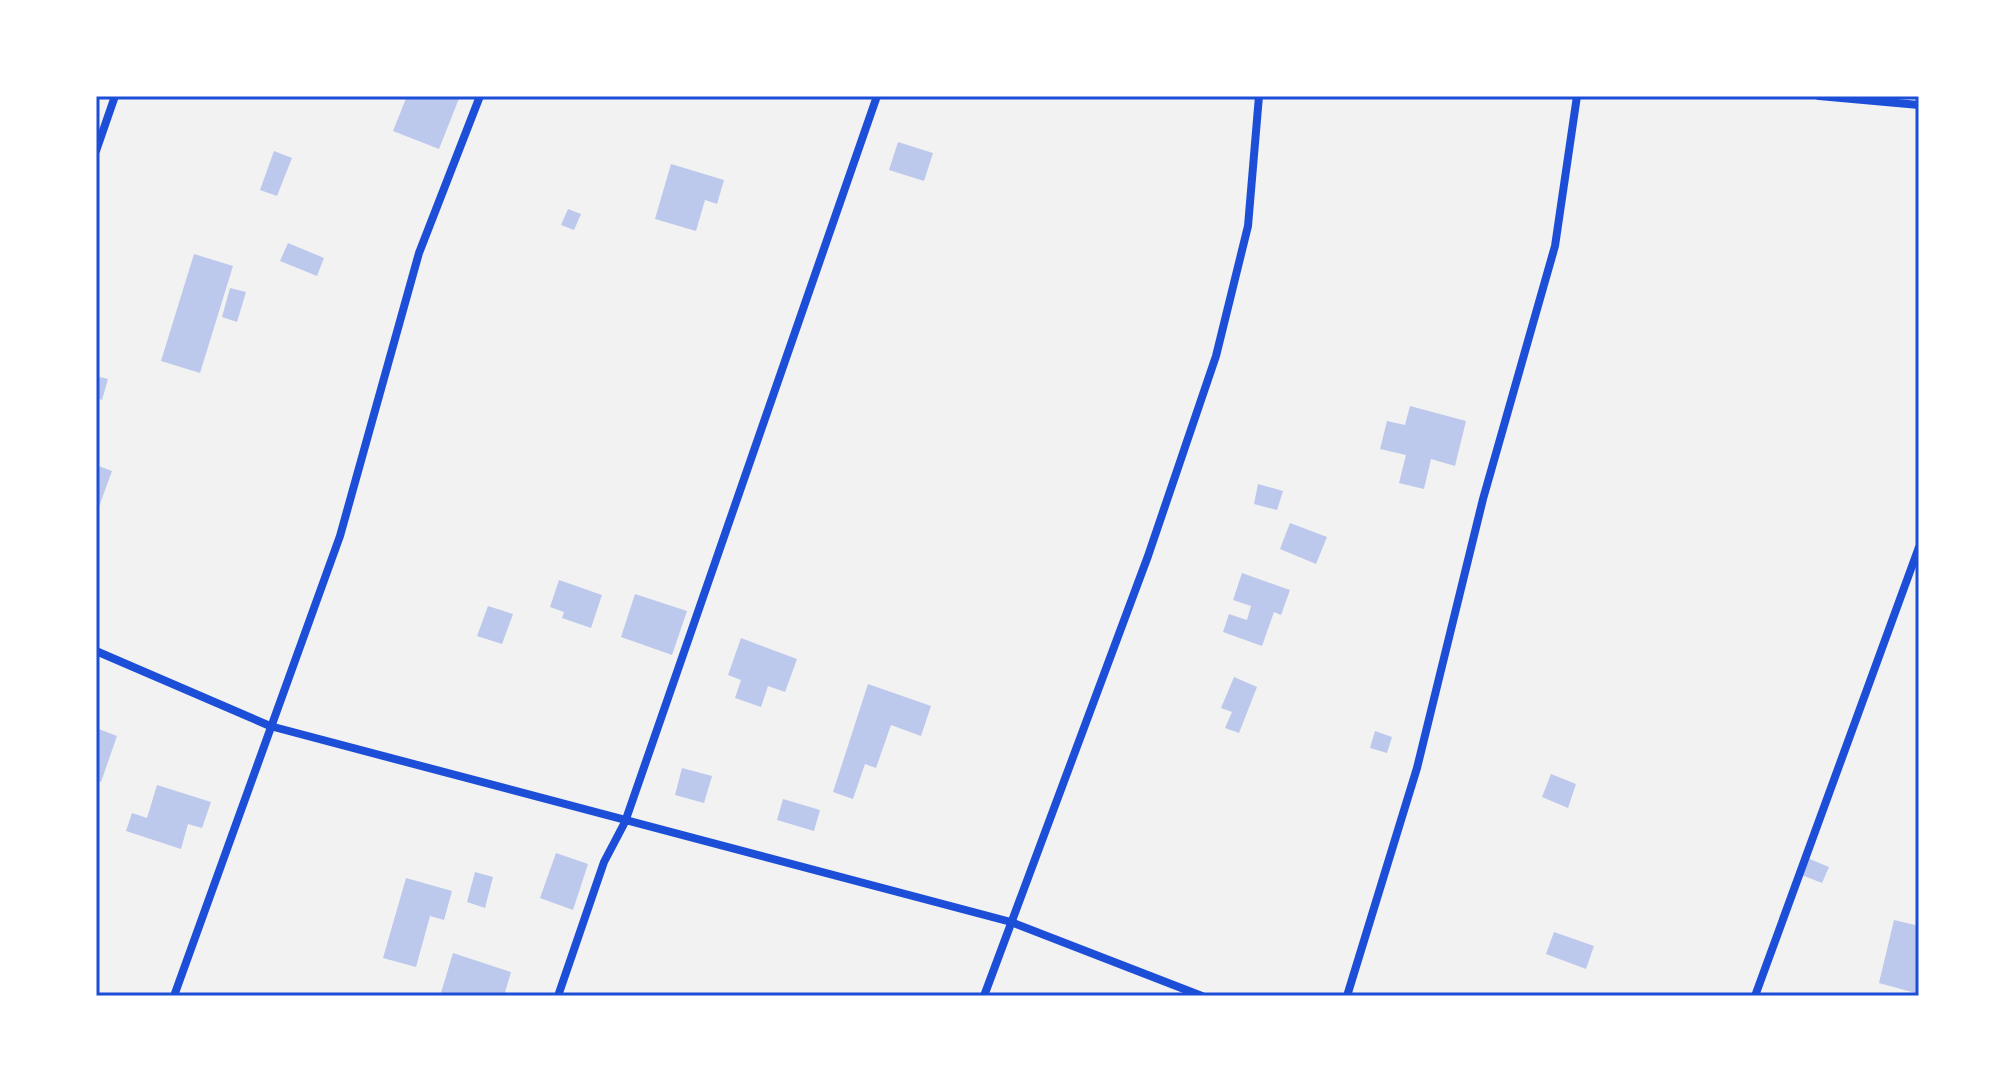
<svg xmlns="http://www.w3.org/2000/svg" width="2015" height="1092" font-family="Bitter,serif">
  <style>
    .building { fill: #bdc9ec }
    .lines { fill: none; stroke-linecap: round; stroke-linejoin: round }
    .minor { stroke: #1d4ed8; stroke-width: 8 }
    .neatline { fill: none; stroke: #1d4ed8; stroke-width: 3 }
  </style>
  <rect width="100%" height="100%" fill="#f2f2f2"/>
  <g class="building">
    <polygon points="407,96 460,96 439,149 393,131"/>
    <polygon points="898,142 933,153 924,181 889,170"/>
    <polygon points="274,151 292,158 277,196 260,190"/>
    <polygon points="671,164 724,180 717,204 705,200 696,231 655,219"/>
    <polygon points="568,209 581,214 574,230 561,225"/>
    <polygon points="288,243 324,258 317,276 280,261"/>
    <polygon points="194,254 233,266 200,373 161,361"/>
    <polygon points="230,288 246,292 237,322 222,317"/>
    <polygon points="96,376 108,379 102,400 96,398"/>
    <polygon points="1410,406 1466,421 1455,466 1431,459 1424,489 1399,483 1406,455 1380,449 1387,421 1405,425"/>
    <polygon points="96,465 112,471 96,515"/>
    <polygon points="1258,484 1283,491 1277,510 1254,504"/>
    <polygon points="1290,523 1327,537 1316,564 1280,549"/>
    <polygon points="1242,573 1290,590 1281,615 1274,612 1262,646 1223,632 1229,614 1247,620 1251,606 1233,600"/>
    <polygon points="559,580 602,595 591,628 562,618 564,612 550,607"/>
    <polygon points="635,594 687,611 672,655 621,637"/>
    <polygon points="488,606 513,614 502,644 477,636"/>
    <polygon points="741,638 797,659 785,692 768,686 761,707 735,698 741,680 728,675"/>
    <polygon points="1234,677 1257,687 1239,733 1225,728 1232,712 1221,708"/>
    <polygon points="868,684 931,706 921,736 891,725 876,768 865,764 853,799 833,792"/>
    <polygon points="96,728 117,736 101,782 96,780"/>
    <polygon points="1375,731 1392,737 1387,753 1370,748"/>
    <polygon points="682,768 712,776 704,803 675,795"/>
    <polygon points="1551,774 1576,784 1568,808 1542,797"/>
    <polygon points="157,785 211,802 202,828 188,824 181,849 126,831 132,813 147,818"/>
    <polygon points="783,799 820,810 814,831 777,820"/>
    <polygon points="556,853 588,864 573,910 540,898"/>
    <polygon points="1805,857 1829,867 1822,883 1799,874"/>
    <polygon points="475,872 493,877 485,908 467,902"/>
    <polygon points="406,878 452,891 444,920 430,916 416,967 383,958"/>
    <polygon points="1894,920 1919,926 1919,994 1879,983"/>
    <polygon points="1554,932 1594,946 1586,969 1546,954"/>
    <polygon points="453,953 511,972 504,996 440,996"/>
  </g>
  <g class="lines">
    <g class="minor">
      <polyline points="1819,96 1919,105"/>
      <polyline points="96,151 115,96"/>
      <polyline points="96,651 270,726 1011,922 1202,996"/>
      <polyline points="174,996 340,536 419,253 480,96"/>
      <polyline points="558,996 604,862 625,822 877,96"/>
      <polyline points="984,996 1148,556 1216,356 1248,226 1259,96"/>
      <polyline points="1347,996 1417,768 1483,499 1555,246 1577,96"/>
      <polyline points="1755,996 1919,547"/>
    </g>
  </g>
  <rect width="2015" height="1092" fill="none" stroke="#ffffff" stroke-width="196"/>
  <rect x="98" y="98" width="1819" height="896" class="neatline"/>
</svg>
